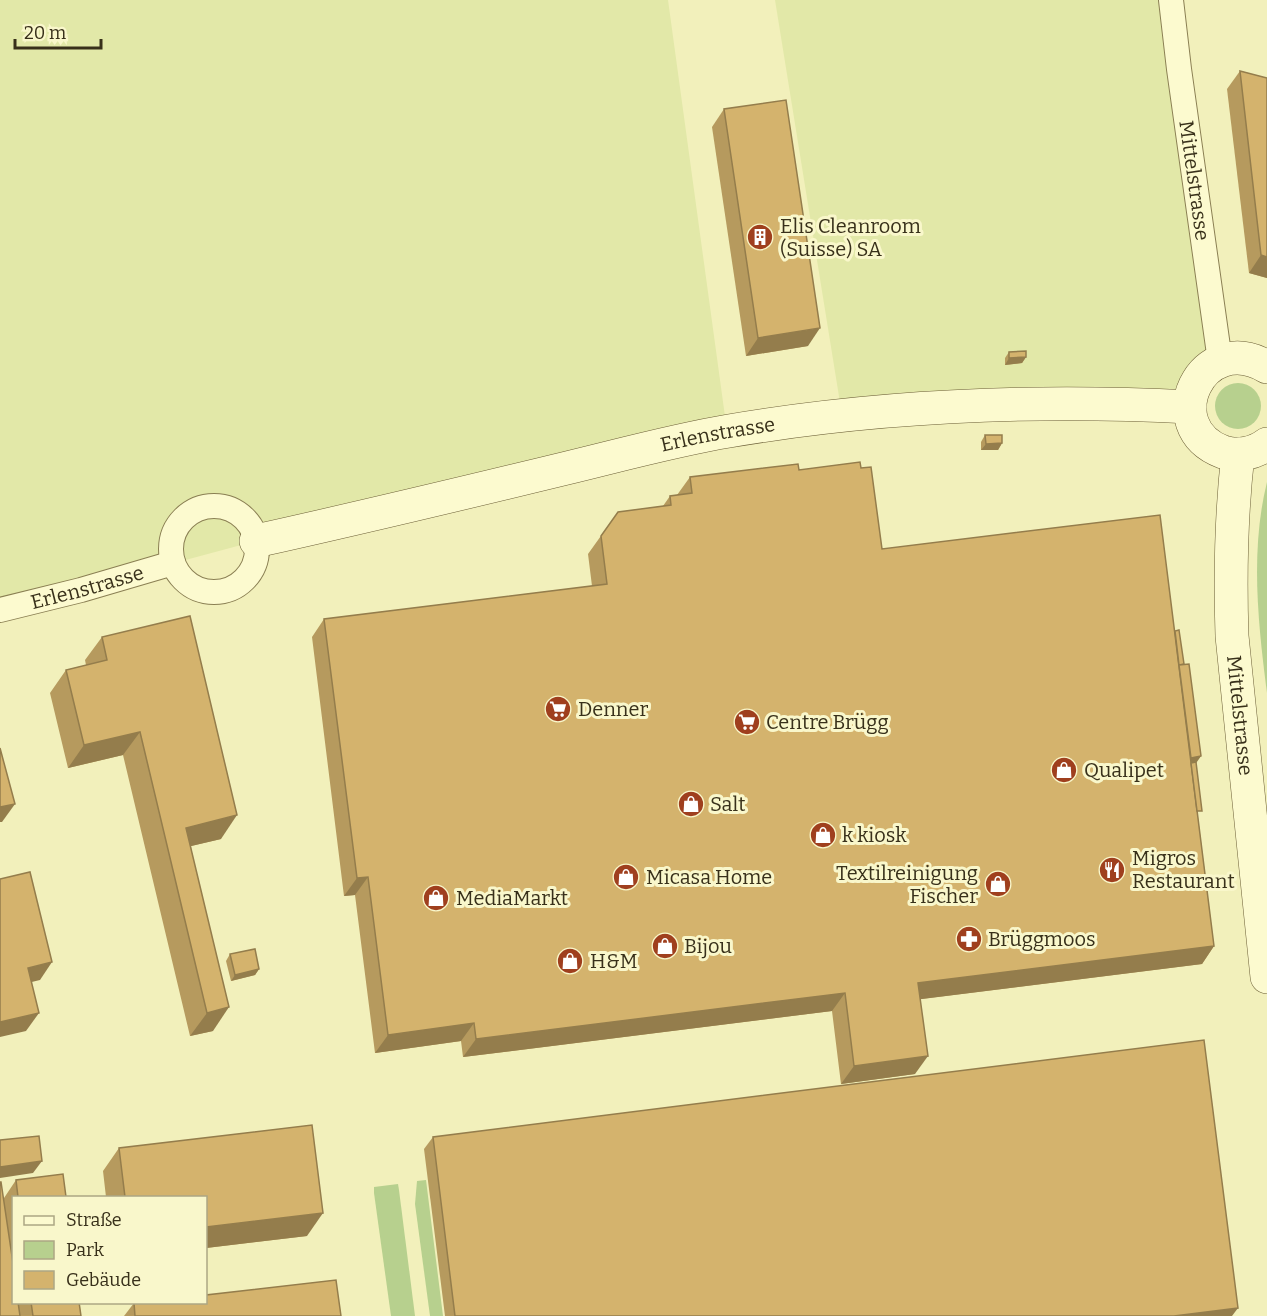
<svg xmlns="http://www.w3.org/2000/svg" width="1267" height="1316" font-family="Bitter,serif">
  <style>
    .farmland { fill: #e2e8a8 }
    .green { fill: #b7d08e }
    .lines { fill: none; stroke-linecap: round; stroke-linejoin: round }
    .street-casing { stroke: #8a7f53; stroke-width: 26 }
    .secondary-casing { stroke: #6c5f37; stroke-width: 34 }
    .street { stroke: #fcfacf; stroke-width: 24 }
    .secondary { stroke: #fcfacf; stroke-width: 33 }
    .wall { fill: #b69a5e }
    .shaded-wall { fill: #947d4c }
    .building { fill: #d4b36d; stroke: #947d4c; stroke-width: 1.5 }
    .labels { text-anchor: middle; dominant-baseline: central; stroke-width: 6; stroke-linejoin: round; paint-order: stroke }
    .street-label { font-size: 20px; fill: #38301a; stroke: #f9f7cb }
    .poi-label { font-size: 20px; fill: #38301a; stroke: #f9f7cb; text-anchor: start }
  </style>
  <rect width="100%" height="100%" fill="#f2f0bb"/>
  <g class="farmland">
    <polygon points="0,0 668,0 727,431 256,541 0,610"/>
    <polygon points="775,0 1171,0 1220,361 1193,389 842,415"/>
  </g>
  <g class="green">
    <circle cx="1238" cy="406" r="23"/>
    <path d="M1267,482V693C1258,624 1250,550 1267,482Z"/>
    <polygon points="426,1180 443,1316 430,1316 415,1204 417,1181"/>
    <polygon points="398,1184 399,1190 415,1316 391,1316 374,1193 374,1187"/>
  </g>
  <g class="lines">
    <g class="street-casing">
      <g id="street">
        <path id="s1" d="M1171,0L1179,69L1220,361"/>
        <circle cx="214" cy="549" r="43"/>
        <path id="s2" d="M0,610L81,590L173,563"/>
      </g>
    </g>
    <g class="secondary-casing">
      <g id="secondary">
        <path d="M1267,367C1201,328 1156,427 1223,452C1238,457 1255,453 1267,444"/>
        <path id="s3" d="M1238,454C1231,515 1230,575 1232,636L1267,977"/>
        <path id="s4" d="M256,541C360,518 464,493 567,468C621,455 675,440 729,431C883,405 1034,399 1190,407"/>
      </g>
    </g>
    <use href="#street" class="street"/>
    <use href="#secondary" class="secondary"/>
  </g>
  <g class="wall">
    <polygon points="1240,71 1267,78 1267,278 1249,273 1227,89"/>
    <polygon points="724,109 808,346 746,356 712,127"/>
    <polygon points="1009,352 1026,357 1022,363 1005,365 1005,358"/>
    <polygon points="985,435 1002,443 998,450 981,450 981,442"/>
    <polygon points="861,468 882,549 1175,631 1184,664 1201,756 1196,762 1198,817 1214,946 1202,964 921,999 915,1074 841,1084 832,1011 463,1057 461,1041 375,1053 355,895 344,896 312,637 324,619 592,586 588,554 618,512 663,506 670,496 677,495 690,477 799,470"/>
    <polygon points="102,637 221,839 191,846 213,1031 190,1036 123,755 68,768 50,693 66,670 86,665 85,660"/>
    <polygon points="230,954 259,969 255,975 231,981 226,961"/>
    <polygon points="433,1137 1232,1316 445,1316 424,1149"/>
    <polygon points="119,1148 307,1236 206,1248 206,1197 106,1197 103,1171"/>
    <polygon points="16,1180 66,1197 14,1197 14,1302 79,1302 81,1316 0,1316 4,1198"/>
    <polygon points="134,1303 341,1316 124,1316"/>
  </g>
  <g class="shaded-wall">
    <polygon points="1261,255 1267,257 1267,278 1249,273"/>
    <polygon points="820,328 808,346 746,356 758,338"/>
    <polygon points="1026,357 1022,363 1005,365 1009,358"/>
    <polygon points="1002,443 998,450 981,450 986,444"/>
    <polygon points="140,732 123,755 68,768 84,745"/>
    <polygon points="1201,756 1192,769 1187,758"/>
    <polygon points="15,804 2,822 0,822 0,807"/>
    <polygon points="237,815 221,839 170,851 186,828"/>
    <polygon points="368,877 355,895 344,896 357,878"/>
    <polygon points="1214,946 1202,964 906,1001 918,983"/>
    <polygon points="52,962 40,980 15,986 28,968"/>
    <polygon points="259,969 255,975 231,981 235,975"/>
    <polygon points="845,993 832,1011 463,1057 476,1039"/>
    <polygon points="229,1007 213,1031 190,1036 207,1013"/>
    <polygon points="39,1013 26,1031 0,1037 0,1022"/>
    <polygon points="474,1023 461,1041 375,1053 388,1035"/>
    <polygon points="928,1056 915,1074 841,1084 854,1066"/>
    <polygon points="42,1161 33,1173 0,1178 0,1167"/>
    <polygon points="323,1213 307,1236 206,1248 206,1227"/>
    <polygon points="1238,1308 1232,1316 1174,1316"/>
  </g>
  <g class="building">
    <polygon points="1240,71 1267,78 1267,257 1261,255"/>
    <polygon points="786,100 820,328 758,338 724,109"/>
    <polygon points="1026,351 1026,357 1009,358 1009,352"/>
    <polygon points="985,435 1002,435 1002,443 986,444"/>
    <polygon points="860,462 861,468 871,467 882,549 1160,515 1214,946 918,983 928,1056 854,1066 845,993 476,1039 474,1023 388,1035 368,877 357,878 324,619 607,584 601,536 618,512 671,505 670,496 692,493 690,477 798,464 799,470"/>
    <polygon points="190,616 237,815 186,828 229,1007 207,1013 140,732 84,745 66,670 107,660 102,637"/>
    <polygon points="1179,630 1184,664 1179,665 1175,631"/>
    <polygon points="1189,664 1201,756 1191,758 1179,665"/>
    <polygon points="0,748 15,804 0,807"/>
    <polygon points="1196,762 1202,811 1197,811 1191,763"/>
    <polygon points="30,872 52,962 28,968 39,1013 0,1022 0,879"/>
    <polygon points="255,949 259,969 235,975 230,954"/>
    <polygon points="1204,1040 1238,1308 1174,1316 455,1316 433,1137"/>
    <polygon points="312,1125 323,1213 206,1227 206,1197 125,1197 119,1148"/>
    <polygon points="39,1136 42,1161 0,1167 0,1140"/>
    <polygon points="63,1174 66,1197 18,1197 16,1180"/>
    <polygon points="0,1182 1,1182 14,1270 14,1302 18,1302 20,1316 0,1316"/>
    <polygon points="336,1280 341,1316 135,1316 134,1303 206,1302 206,1295"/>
    <polygon points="31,1302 79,1302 81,1316 33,1316"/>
  </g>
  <defs>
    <g id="building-disc" transform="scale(1.35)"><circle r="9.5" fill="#9f3f1e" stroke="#f9f7cb"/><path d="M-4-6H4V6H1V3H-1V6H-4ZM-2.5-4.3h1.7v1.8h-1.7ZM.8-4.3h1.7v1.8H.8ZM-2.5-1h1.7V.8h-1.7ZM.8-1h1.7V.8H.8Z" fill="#fff"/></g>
    <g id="supermarket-disc" transform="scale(1.35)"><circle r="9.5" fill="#9f3f1e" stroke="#f9f7cb"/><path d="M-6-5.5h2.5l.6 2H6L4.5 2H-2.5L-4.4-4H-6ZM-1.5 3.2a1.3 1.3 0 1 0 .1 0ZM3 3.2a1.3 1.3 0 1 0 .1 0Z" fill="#fff"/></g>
    <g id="shop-disc" transform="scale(1.35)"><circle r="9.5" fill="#9f3f1e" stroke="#f9f7cb"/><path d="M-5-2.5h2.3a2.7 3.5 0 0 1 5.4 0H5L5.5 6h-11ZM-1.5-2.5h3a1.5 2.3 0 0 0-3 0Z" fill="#fff"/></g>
    <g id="restaurant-disc" transform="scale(1.35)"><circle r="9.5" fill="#9f3f1e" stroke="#f9f7cb"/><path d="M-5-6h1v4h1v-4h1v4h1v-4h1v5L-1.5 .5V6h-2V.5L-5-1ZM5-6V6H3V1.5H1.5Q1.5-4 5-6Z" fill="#fff"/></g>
    <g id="pharmacy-disc" transform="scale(1.35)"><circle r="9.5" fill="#9f3f1e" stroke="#f9f7cb"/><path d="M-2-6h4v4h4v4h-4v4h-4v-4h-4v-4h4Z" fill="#fff"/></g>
  </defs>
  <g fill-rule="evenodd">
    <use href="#building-disc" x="760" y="237"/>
    <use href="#supermarket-disc" x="558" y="709"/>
    <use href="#supermarket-disc" x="747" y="722"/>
    <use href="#shop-disc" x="1064" y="770"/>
    <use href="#shop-disc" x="691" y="804"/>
    <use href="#shop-disc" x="823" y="835"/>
    <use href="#restaurant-disc" x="1112" y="870"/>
    <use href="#shop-disc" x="626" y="877"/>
    <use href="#shop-disc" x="998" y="884"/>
    <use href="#shop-disc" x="436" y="898"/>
    <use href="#pharmacy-disc" x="969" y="939"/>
    <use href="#shop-disc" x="665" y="946"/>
    <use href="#shop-disc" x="570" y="961"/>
  </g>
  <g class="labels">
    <g class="street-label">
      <text stroke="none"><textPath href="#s1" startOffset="182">Mittelstrasse</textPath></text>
      <text stroke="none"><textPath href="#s4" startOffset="474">Erlenstrasse</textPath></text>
      <text stroke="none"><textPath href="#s2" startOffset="90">Erlenstrasse</textPath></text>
      <text stroke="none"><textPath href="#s3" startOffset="262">Mittelstrasse</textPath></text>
    </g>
    <g class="poi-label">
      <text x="780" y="226">Elis Cleanroom<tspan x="780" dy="23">(Suisse) SA</tspan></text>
      <text x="578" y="709">Denner</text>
      <text x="766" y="722">Centre Brügg</text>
      <text x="1084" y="770">Qualipet</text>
      <text x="710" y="804">Salt</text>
      <text x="842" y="835">k kiosk</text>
      <text x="1132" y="858">Migros<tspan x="1132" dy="23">Restaurant</tspan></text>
      <text x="978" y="873" text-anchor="end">Textilreinigung<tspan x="978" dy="23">Fischer</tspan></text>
      <text x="646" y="877">Micasa Home</text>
      <text x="456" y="898">MediaMarkt</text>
      <text x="988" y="939">Brüggmoos</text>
      <text x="684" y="946">Bijou</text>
      <text x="590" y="961">H&amp;M</text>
    </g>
  </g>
  <rect x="12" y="1196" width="195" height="108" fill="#f9f7cb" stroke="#aca784" stroke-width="1.5"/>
  <rect x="24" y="1216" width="30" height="9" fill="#fcfacf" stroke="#aca784" stroke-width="1.5"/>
  <text x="66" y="1226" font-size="18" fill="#38301a">Straße</text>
  <rect x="24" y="1241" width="30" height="18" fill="#b7d08e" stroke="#aca784" stroke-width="1.5"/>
  <text x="66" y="1256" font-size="18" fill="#38301a">Park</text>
  <rect x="24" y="1271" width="30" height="18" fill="#d4b36d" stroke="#aca784" stroke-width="1.5"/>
  <text x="66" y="1286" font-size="18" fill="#38301a">Gebäude</text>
  <path d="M15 39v9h86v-9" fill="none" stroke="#38301a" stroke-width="3"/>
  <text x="24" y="39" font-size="18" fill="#38301a" stroke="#f9f7cb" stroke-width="4.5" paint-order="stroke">20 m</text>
</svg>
